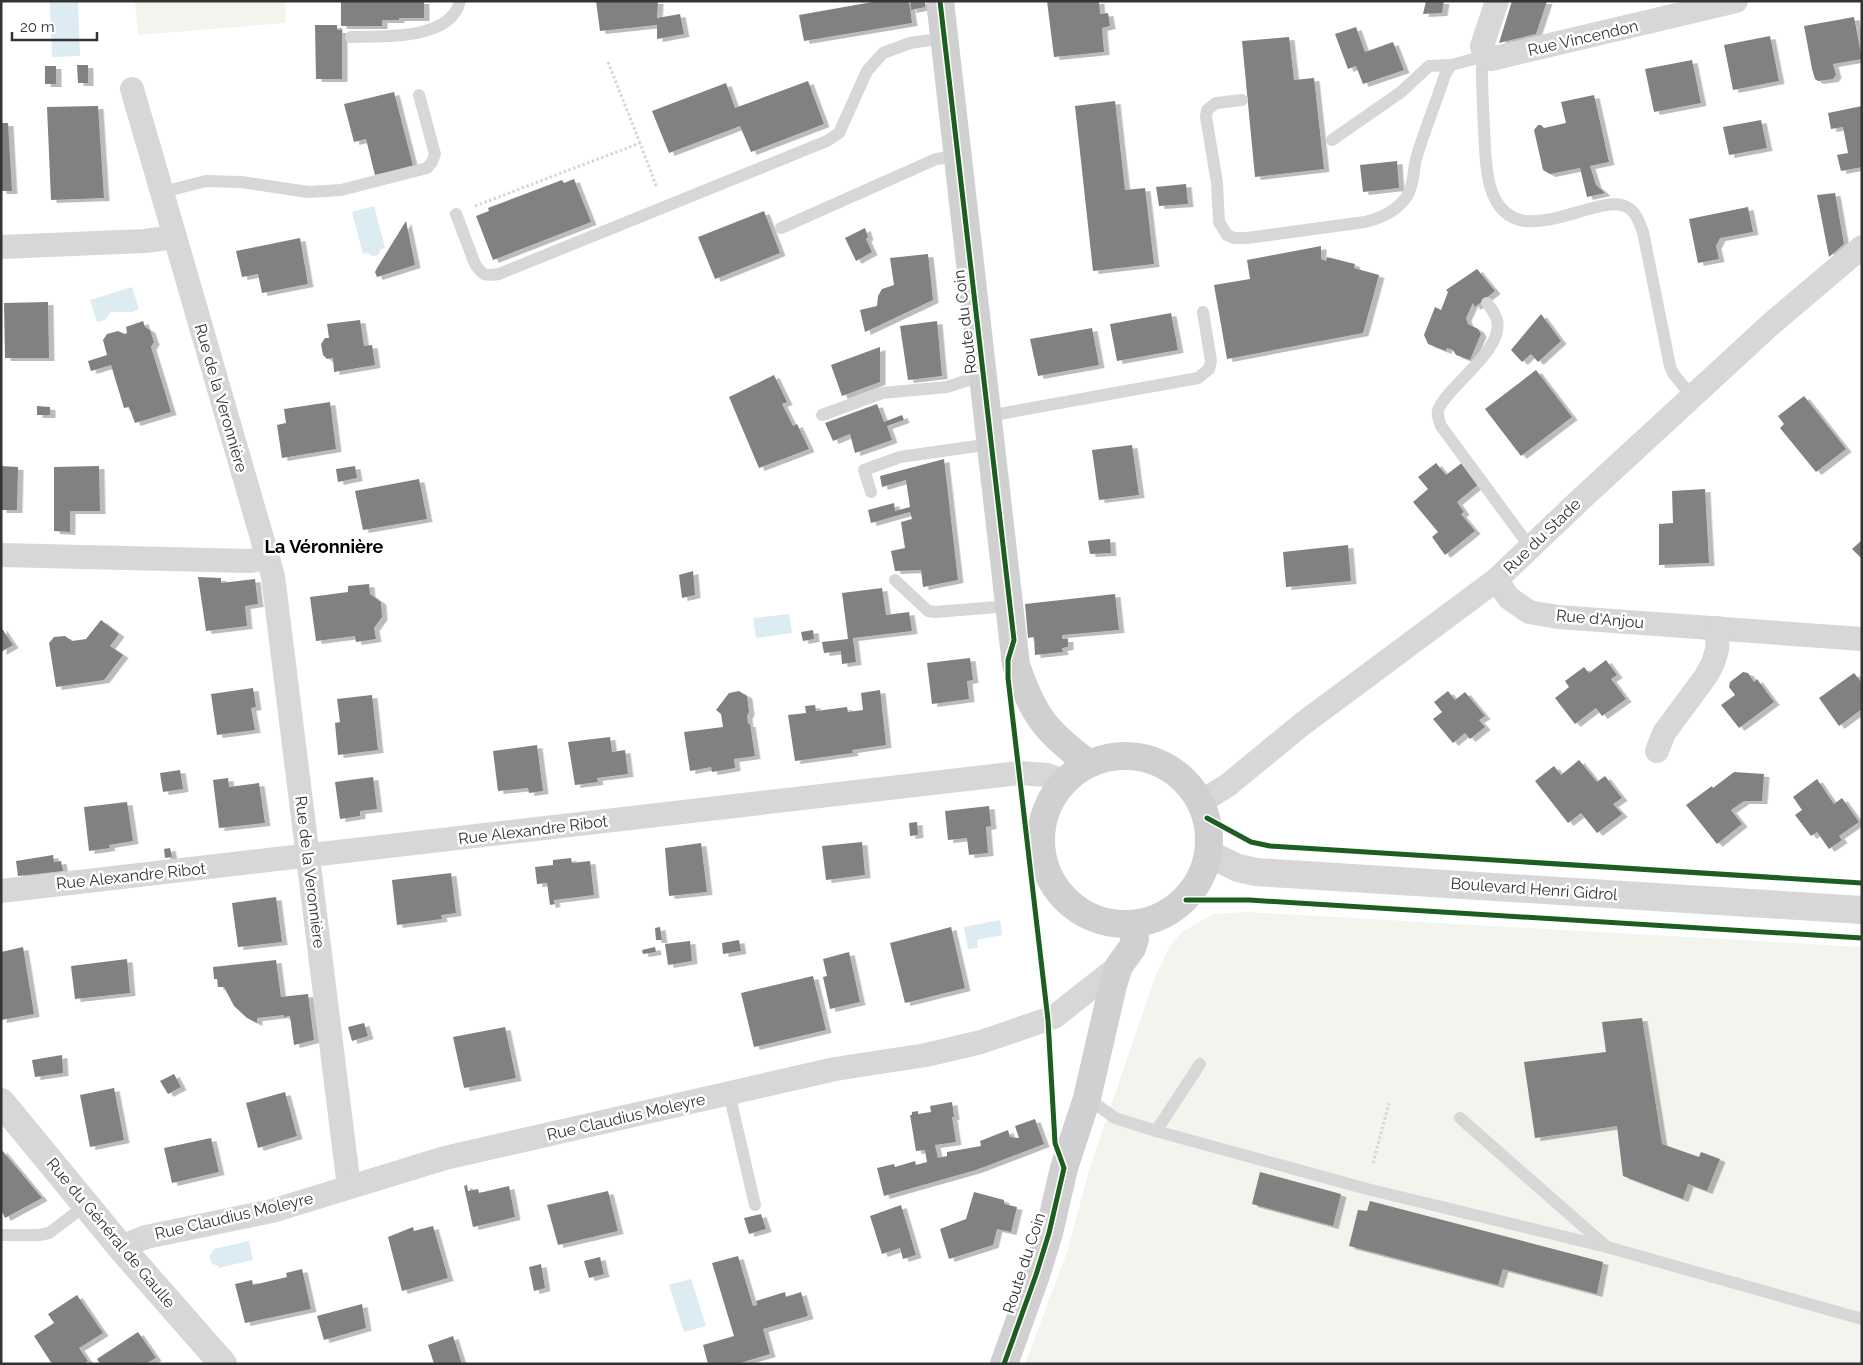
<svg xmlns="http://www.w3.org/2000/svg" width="1863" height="1365" font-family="Raleway,sans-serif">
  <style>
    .green { fill: #f1f5ed }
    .water { fill: #ddebf3 }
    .building { fill: #818181; filter: url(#shadow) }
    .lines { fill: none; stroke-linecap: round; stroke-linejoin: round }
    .path { stroke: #d6d6d6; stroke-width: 3; stroke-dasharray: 2.5 2.5; stroke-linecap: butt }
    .service { stroke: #d7d7d7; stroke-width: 12 }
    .minor { stroke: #d7d7d7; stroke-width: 24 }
    .tertiary { stroke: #d7d7d7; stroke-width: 28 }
    .secondary { stroke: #d0d0d0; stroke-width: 28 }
    .cycleway-casing { stroke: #fff; stroke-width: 8 }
    .cycleway { stroke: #1b5e20; stroke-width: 5 }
    .labels { text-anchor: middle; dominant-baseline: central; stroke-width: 5; stroke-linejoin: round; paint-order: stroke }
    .street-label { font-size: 16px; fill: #333; stroke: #fff }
    .neighbourhood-label { font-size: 18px; font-weight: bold; fill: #000; stroke: #fff }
  </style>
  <defs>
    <filter id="shadow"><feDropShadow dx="5.5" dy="3" stdDeviation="0" flood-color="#0004"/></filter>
  </defs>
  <rect width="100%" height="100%" fill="#fff"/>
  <g class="green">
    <polygon points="135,1 285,1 286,23 138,35"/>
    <polygon points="1247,912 1862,947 1862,1364 1025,1364 1067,1252 1090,1167 1155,977 1170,946 1182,932 1213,914"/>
  </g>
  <g class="water">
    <polygon points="78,2 80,56 52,57 50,3"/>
    <polygon points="374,206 385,248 381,249 378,255 373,256 367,253 363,254 352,212"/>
    <polygon points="132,287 139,309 132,312 111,312 105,320 97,322 90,300"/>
    <polygon points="789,614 792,633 756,638 753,618"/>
    <polygon points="1000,920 1002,935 977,940 978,948 968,949 964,927"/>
    <polygon points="249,1241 253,1260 218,1268 218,1266 211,1263 210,1256 214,1249"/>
    <polygon points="691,1279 706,1326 684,1332 669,1285"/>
  </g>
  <g class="building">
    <polygon points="341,1 424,1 424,18 399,18 399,20 382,20 382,26 341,26"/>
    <polygon points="596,1 658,1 657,18 680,14 684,34 657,39 657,25 600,31"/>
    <polygon points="878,1 909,1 912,23 804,41 799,15"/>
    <polygon points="910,1 925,1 925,7 911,10"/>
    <polygon points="1047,1 1099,1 1100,14 1108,13 1110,26 1102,28 1104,52 1054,57"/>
    <polygon points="1426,1 1444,1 1442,13 1423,14"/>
    <polygon points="1512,1 1547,1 1536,34 1499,43"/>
    <polygon points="1854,17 1862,59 1833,64 1836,75 1833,79 1818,81 1815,79 1812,69 1804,26"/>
    <polygon points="315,25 337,25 337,30 342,30 342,79 316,79"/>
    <polygon points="1356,27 1365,52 1393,42 1404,70 1363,84 1356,66 1348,69 1335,34"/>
    <polygon points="1770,36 1779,81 1733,90 1724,45"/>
    <polygon points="1289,37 1294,80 1314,78 1324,169 1255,177 1242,41"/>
    <polygon points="1692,60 1701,103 1654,112 1645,69"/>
    <polygon points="77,65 88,65 88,83 78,83"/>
    <rect x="45" y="66" width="11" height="18"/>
    <polygon points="808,81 824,124 751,152 740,126 669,153 652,111 726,83 735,108"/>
    <polygon points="394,92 413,166 375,175 366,139 354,142 344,104"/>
    <polygon points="1594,95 1609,162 1590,166 1596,185 1605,193 1587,197 1580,168 1550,174 1543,170 1534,130 1538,125 1541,125 1544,128 1566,123 1561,102"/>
    <polygon points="1115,101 1125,190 1145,188 1154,264 1093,271 1075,106"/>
    <polygon points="98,106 104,198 51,200 47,107"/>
    <polygon points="1862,106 1862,167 1841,171 1837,155 1848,153 1843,127 1831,129 1828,113"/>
    <polygon points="1761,120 1767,148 1729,155 1723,127"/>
    <polygon points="1,123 8,123 12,191 1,191"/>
    <polygon points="1397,161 1399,188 1363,192 1360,165"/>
    <polygon points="574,179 591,222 493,260 476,216 489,211 488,208 562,180 564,183"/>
    <polygon points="1186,184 1188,204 1159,206 1156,187"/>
    <polygon points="1835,193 1844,244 1829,257 1817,195"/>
    <polygon points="1748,207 1753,232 1720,238 1716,246 1719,259 1698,263 1689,219"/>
    <polygon points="764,211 780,253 715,279 698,237"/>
    <polygon points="406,221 415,265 377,277 375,272 377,268"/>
    <polygon points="865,228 868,237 866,239 872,252 856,261 845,238"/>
    <polygon points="300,238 308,284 262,293 258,274 242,277 236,251"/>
    <polygon points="1321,246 1321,259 1326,261 1327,257 1355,264 1354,268 1379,275 1363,333 1227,359 1214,285 1250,279 1247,260"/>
    <polygon points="928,254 933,300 865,332 860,310 877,306 878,296 882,289 894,285 890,258"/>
    <polygon points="1477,269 1495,291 1475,307 1473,303 1466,318 1468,324 1478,329 1481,334 1470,360 1456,355 1453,350 1447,348 1446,351 1428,344 1424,335 1435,307 1441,310 1448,292 1446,290"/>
    <polygon points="48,302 49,358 5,358 4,303"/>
    <polygon points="1171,313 1178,350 1117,361 1110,324"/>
    <polygon points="1541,314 1561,341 1538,362 1531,354 1522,362 1511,350"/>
    <polygon points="360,320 364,346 372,345 375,365 334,372 333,358 327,359 323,355 321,344 325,338 329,338 327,324"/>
    <polygon points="143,321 145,327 150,330 154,342 151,347 171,412 135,423 129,407 124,408 111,365 91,371 88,361 107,355 103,340 107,334 118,331 125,334 127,333 126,327"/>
    <polygon points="937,321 942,376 908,380 900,326"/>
    <polygon points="1092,328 1099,365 1038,376 1030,339"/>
    <polygon points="880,347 880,382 842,396 831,365"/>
    <polygon points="1536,370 1572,417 1521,456 1485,409"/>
    <polygon points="774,375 787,402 782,404 793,426 797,424 809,449 759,468 729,397"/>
    <polygon points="1804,396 1846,449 1816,472 1780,428 1784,424 1778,416"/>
    <polygon points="330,402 336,449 282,458 277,425 286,423 284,409"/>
    <polygon points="877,404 884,422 902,415 904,420 887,426 892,440 855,453 850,434 833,441 825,423"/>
    <polygon points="37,406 50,407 50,415 37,415"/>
    <polygon points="1132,445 1139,495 1099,500 1092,450"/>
    <polygon points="944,459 958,580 923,587 921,570 895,571 891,551 905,548 901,522 912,519 910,512 871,523 868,510 894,503 895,511 910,507 906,480 882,487 880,476"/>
    <polygon points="1463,462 1480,483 1457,502 1464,512 1461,514 1475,531 1445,555 1432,537 1438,532 1413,502 1428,489 1418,477 1436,463 1446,475"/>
    <polygon points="1,466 18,467 17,510 1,510"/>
    <polygon points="99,466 100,511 70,511 70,532 54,531 54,467"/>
    <polygon points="355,466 357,478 338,482 336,469"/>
    <polygon points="419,479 427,519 363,530 355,491"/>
    <polygon points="1705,489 1709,563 1659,565 1659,524 1673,523 1672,491"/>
    <polygon points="1110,539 1111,553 1090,554 1088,541"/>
    <polygon points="1862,540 1862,559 1852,549"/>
    <polygon points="1348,545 1351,581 1286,587 1283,552"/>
    <polygon points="693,571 695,595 682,598 679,575"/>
    <polygon points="198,577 221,578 221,583 255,579 258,604 245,606 247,626 206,631"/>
    <polygon points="369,584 370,594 381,602 382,617 374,628 376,639 356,642 355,636 316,641 310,597 348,592 348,586"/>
    <polygon points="882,588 886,615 909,612 912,631 853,638 856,662 842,664 841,651 824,653 822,642 848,639 842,593"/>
    <polygon points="1115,594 1119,630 1062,635 1062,639 1068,639 1068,647 1062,648 1063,652 1035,655 1034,637 1028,638 1025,604"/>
    <polygon points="101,620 119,634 110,646 123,655 104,680 56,687 49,643 54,637 65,636 72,641 86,639"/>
    <polygon points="1,627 13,645 1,652"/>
    <polygon points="813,630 814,639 803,641 801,632"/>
    <polygon points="970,658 973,680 967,681 969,699 932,704 927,663"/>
    <polygon points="1606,660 1617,675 1611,679 1626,699 1602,716 1596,708 1575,724 1555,698 1569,687 1565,681 1584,667 1589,673"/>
    <polygon points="1743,672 1748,673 1754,682 1757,679 1774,702 1739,728 1721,705 1735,695 1729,687 1730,682"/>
    <polygon points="1854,673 1862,683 1862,709 1839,726 1819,698"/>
    <polygon points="253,688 256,707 251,708 255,730 217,735 211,694"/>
    <polygon points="880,690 886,745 852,750 853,753 795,761 788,715 806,713 805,706 815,705 816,711 847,707 848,712 863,710 861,693"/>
    <polygon points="739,691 747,696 749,712 747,716 748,724 750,724 755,756 734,759 735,768 712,772 711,767 690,771 684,732 723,727 721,714 716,710 729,693"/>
    <polygon points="1448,691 1455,700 1465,692 1485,716 1479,720 1485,727 1470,739 1465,733 1453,743 1433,719 1442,712 1434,702"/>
    <polygon points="372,695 378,750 338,755 335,723 340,722 337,699"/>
    <polygon points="610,737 612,752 625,750 628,774 597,778 598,782 575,785 568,742"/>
    <polygon points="537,745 543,791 529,793 528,788 498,791 493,751"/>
    <polygon points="1579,760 1597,782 1605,776 1622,798 1613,804 1622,814 1597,833 1581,813 1568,823 1535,781 1554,766 1561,775"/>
    <polygon points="180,770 183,789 163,792 160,773"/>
    <polygon points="1734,772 1764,774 1762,801 1744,801 1731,810 1742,824 1717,844 1686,805 1712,786 1713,788"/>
    <polygon points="373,777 377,809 360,811 360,816 340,819 335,782"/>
    <polygon points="228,778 229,787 259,783 265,823 219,828 213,780"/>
    <polygon points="1817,779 1834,804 1842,798 1859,822 1839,836 1842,840 1829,849 1817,832 1811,836 1795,815 1802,810 1793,797"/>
    <polygon points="127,802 133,841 109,845 110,848 89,851 84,807"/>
    <polygon points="989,806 991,826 986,827 988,853 969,855 967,838 948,840 945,811"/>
    <polygon points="917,822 918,835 910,836 909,823"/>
    <polygon points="862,842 865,875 826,880 822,846"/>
    <polygon points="701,843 707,892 669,896 665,848"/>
    <polygon points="170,848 172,857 165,858 164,849"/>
    <polygon points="53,855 54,862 61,861 63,871 18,876 16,861"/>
    <polygon points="571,858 572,863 590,861 594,895 554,900 555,904 550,905 547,883 537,884 535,867 553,865 553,860"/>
    <polygon points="451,873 456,913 441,915 442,919 397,925 392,880"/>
    <polygon points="276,897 282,942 238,947 232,903"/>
    <polygon points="660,927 662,940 656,940 655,928"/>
    <polygon points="951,927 965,988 905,1003 890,943"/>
    <polygon points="739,940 741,951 723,954 722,943"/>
    <polygon points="690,941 692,961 668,965 665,944"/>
    <polygon points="23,947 34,1014 1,1020 1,952"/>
    <polygon points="655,947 656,952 643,954 642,950"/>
    <polygon points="849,952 860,1002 830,1009 823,977 827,976 823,959"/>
    <polygon points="127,959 130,993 75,999 71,966"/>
    <polygon points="276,960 281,997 308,994 314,1040 294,1045 290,1016 284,1017 284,1015 257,1018 257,1023 247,1018 234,1006 224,987 218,987 217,979 214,979 213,967"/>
    <polygon points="813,976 826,1030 754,1047 741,993"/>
    <polygon points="1642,1018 1662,1144 1699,1157 1701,1152 1720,1159 1707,1191 1688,1184 1683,1199 1623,1176 1617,1126 1535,1138 1524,1062 1606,1052 1602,1022"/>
    <polygon points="364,1023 368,1036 352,1041 348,1027"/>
    <polygon points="505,1027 516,1078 464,1088 453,1037"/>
    <polygon points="62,1055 63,1073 35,1077 32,1060"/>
    <polygon points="174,1074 181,1087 168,1094 160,1081"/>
    <polygon points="114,1088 124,1140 90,1147 80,1095"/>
    <polygon points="285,1092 297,1136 258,1148 246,1103"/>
    <polygon points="952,1102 954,1117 952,1117 956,1142 935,1145 938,1158 947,1156 947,1152 981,1146 980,1141 1008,1130 1010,1137 1019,1138 1015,1126 1035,1119 1044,1144 976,1170 884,1196 877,1168 894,1164 895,1167 915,1161 916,1165 927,1162 925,1150 916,1151 910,1115 912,1115 912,1112 918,1111 918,1114 931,1112 930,1106"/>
    <polygon points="211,1138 219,1172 172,1183 164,1148"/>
    <polygon points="1,1149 42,1198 5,1218 1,1209"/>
    <polygon points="1260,1172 1341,1194 1333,1226 1252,1204"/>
    <polygon points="467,1185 468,1191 478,1189 479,1193 509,1186 515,1217 473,1227 464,1186"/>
    <polygon points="608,1191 618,1231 558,1245 547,1205"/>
    <polygon points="974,1192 1004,1200 1004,1204 1017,1207 1011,1232 997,1229 993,1245 949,1259 940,1229 966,1219"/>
    <polygon points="1370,1201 1603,1262 1597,1294 1503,1269 1498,1285 1349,1246 1358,1210 1367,1211"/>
    <polygon points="901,1205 916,1255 903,1259 900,1248 882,1254 870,1216"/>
    <polygon points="761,1214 766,1229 749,1234 744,1218"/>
    <polygon points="433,1226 448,1278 402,1291 388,1237 413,1227 414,1231"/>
    <polygon points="738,1256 753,1306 757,1305 756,1301 785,1292 786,1297 801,1292 808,1316 763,1329 770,1354 737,1364 708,1364 703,1345 734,1336 712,1263"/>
    <polygon points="600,1257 604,1274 589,1278 584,1261"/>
    <polygon points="541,1264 545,1288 534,1291 529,1267"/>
    <polygon points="302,1269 311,1309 245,1323 235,1284 252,1280 253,1285 287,1277 286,1273"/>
    <polygon points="77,1295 103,1333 79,1348 88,1361 83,1364 52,1364 34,1336 54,1323 48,1314"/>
    <polygon points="362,1304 366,1328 324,1340 317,1316"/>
    <polygon points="138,1332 156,1358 145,1364 140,1364 139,1362 136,1364 100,1364 97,1359"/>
    <polygon points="453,1336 462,1364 434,1364 428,1345"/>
  </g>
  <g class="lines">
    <g class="path">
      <polyline points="608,62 640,143"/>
      <polyline points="475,206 640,143 657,188"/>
      <polyline points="1373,1163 1389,1103"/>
    </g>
    <g class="service">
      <path d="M351,37C381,36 451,41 460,1"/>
      <path d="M1485,56L1482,68C1482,88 1483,108 1484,129C1485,148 1485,167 1490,186C1506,241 1553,218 1593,208C1605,205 1619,201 1630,209C1637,214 1640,224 1643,232L1670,366L1673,373L1692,397"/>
      <path d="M1242,100L1216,103L1207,110L1206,117L1217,183L1219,222L1227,235L1234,238H1247L1365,222C1381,218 1398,210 1407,196C1414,185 1413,171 1416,159C1424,131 1436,103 1445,75L1451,65"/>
      <polyline points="1332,140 1401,92 1429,66 1451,65 1485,56"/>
      <polyline points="163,192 206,181 241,182 308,192 341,190 427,168 432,162 435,154 419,95"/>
      <path d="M456,214L475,264C483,276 485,276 499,274L827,141L839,133L867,71L883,53L910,43L944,38"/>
      <polyline points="781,228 936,159 958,156"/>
      <path d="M1487,303C1491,308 1495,313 1497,320C1504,350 1450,384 1439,408C1436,414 1439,420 1441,426L1530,547"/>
      <polyline points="822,415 882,393 947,387 984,375"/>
      <polyline points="988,416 1198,378 1209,369 1211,361 1203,312"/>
      <polyline points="871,492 864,470 900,457 991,444"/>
      <polyline points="895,580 928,611 935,612 1010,606"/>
      <polyline points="729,1093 755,1205"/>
      <polyline points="1087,1098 1115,1118 1156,1131 1367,1189 1607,1247"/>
      <polyline points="1460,1118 1607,1247 1862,1319"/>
      <polyline points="1156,1131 1200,1064"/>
      <polyline points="1,1235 39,1235 49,1233 86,1205"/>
    </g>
    <g class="minor">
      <polyline points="1497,1 1482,46 1485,56 1491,59 1736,1"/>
      <polyline points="132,89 175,237"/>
      <polyline points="1,247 145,241 175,237 273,576 349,1187"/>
      <polyline points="1,555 250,561 268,558"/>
      <polyline points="1496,580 1509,598 1529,612 1558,617 1862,639"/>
      <polyline points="1657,751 1664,733 1706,676 1713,663 1717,650 1718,628"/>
      <polyline points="1201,802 1228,785 1301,725 1496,580 1580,500 1771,324 1862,247"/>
      <polyline points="1,891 1019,773 1047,775 1064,781"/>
      <polyline points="123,1250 133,1242 146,1237 272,1211 445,1158 835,1069 926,1055 981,1042 1054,1017 1119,966"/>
    </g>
    <g class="tertiary">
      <polyline points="1209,854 1238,868 1256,872 1862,910"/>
      <polyline points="1,1102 123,1250 223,1364"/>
    </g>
    <g class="secondary">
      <path d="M940,1L1016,665C1033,715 1045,731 1088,763"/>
      <circle cx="1125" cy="840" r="84"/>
      <polyline points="1004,1364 1036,1275 1049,1233 1064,1168 1087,1098 1113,985 1119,966 1132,948 1135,939 1134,925"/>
    </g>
    <g class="cycleway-casing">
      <g id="cycleway">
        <polyline points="940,1 1014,640 1008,660 1008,678 1048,1020 1055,1143 1064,1168 1049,1233 1036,1275 1004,1364"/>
        <polyline points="1207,818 1251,842 1270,846 1862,883"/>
        <polyline points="1186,900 1249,900 1862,938"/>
      </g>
    </g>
    <use href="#cycleway" class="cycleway"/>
  </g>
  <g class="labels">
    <g class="street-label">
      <text transform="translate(1583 38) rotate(-13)">Rue Vincendon</text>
      <text transform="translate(965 322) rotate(-97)">Route du Coin</text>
      <text transform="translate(221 398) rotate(74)">Rue de la Veronnière</text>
      <text transform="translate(1542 536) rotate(-44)">Rue du Stade</text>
      <text transform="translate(1600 619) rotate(5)">Rue d'Anjou</text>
      <text transform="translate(533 830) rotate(-7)">Rue Alexandre Ribot</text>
      <text transform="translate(310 872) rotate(83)">Rue de la Veronnière</text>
      <text transform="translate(131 876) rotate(-6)">Rue Alexandre Ribot</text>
      <text transform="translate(1534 889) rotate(4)">Boulevard Henri Gidrol</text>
      <text transform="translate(626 1117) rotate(-13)">Rue Claudius Moleyre</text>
      <text transform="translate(234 1216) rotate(-13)">Rue Claudius Moleyre</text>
      <text transform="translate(111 1233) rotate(50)">Rue du Général de Gaulle</text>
      <text transform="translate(1024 1263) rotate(-72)">Route du Coin</text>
    </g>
    <g class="neighbourhood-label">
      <text x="324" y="546">La Véronnière</text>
    </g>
  </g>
  <rect width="1863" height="1365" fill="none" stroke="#333333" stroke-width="5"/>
  <path d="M12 32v8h85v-8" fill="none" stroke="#333333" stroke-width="2.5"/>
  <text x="20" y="32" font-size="15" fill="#333333" stroke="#ffffff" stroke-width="4" paint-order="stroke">20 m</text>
</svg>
